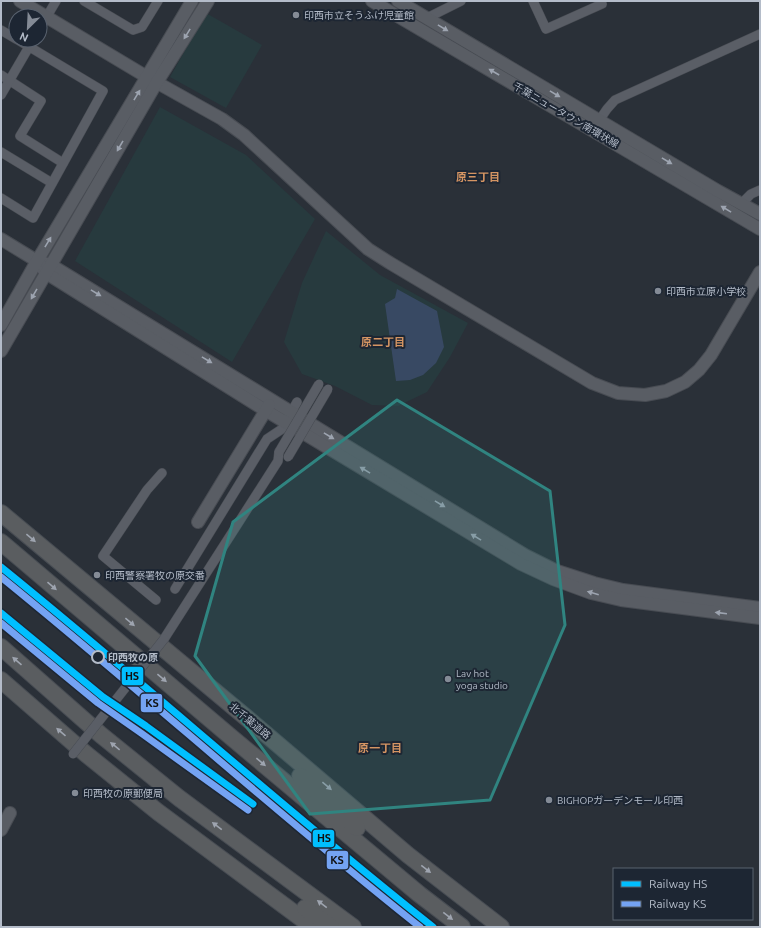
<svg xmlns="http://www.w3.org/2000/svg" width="761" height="928" font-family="Ubuntu,'Noto Sans JP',sans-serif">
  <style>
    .green { fill: #273a3e }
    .water { fill: #384963 }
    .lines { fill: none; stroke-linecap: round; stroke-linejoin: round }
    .street-casing { stroke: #484c53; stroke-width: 10 }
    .secondary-casing { stroke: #484c53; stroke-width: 14 }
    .highway-casing { stroke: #474c53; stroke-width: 18 }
    .street { stroke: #5a5e66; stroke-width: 9 }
    .secondary { stroke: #595d64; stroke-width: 12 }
    .highway { stroke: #5a5d60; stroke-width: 16 }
    .street-bridge-casing { stroke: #484c53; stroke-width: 10; stroke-linecap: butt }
    .street-bridge { stroke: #5a5e66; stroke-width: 9 }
    .rail-1-casing { stroke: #1d2633; stroke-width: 10 }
    .rail-2-casing { stroke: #1d2633; stroke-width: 10 }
    .rail-1 { stroke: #00bfff; stroke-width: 7 }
    .rail-2 { stroke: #74a3f3; stroke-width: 7 }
    .oneway { fill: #9da4b0 }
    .oneway2 { fill: #9ea4af }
    .marked { fill: #308480; fill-opacity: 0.2; stroke: #308480; stroke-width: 3; stroke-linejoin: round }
    .poi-dot { fill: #848b96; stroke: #1d2633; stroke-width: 1.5 }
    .stop-dot { fill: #1d2633; stroke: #b4bcc9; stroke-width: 2 }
    .labels { text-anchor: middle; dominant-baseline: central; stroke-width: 4; stroke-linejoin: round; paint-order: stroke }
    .poi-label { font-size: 10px; fill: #b4bcc9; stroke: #1d2633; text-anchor: start }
    .street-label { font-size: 10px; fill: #b4bcc9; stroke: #1d2633 }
    .stop-label { font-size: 10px; font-weight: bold; fill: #b4bcc9; stroke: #1d2633; text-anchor: start }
    .neighbourhood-label { font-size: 11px; font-weight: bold; fill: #d59563; stroke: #1d2633 }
    .line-badge { stroke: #1d2633; stroke-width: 1.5 }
    .pale-badge-label { font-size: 11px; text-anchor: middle; font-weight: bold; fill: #111 }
  </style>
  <rect width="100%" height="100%" fill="#2a3038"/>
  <g class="green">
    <polygon points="206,13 262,45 226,108 170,77"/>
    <polygon points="160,107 246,155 315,219 232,362 75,261"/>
    <polygon points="326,231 380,275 468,323 450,357 427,392 398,406 372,405 335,386 302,374 284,342 302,283"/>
  </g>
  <polygon class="water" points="397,289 437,311 444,347 436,363 423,375 410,380 396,381 385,304 395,298"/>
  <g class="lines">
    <g class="street-casing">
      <g id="street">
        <polyline points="84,1 133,30 142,27 158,1"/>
        <polyline points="533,1 546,29 602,4 601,1"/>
        <polyline points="427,18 461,1"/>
        <polyline points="40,28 56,1"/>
        <polyline points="1,30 16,39"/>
        <polyline points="1,75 41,101 20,136 63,163"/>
        <polyline points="1,95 33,40"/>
        <polyline points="596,125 607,109 615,100 760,34"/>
        <polyline points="1,152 52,183"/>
        <polyline points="1,198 33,218 103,91 18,40"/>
        <polyline points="741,204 751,194 760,190"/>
        <polyline points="175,589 267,439 282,429 297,402"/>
        <polyline points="156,600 103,556 147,490 162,473"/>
        <polyline points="164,639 278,461 279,452"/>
      </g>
    </g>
    <g class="secondary-casing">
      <g id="secondary">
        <polyline points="20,1 147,77 222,119 244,135 368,249 390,263 592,383 618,393 645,395 666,391 685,382 699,370 711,355 760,272"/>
        <polyline points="372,1 760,229"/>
        <polyline points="398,1 718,191 760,214"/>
        <polyline points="1,239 37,261 51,265 525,555 557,571 594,583 623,590 760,608"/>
        <polyline points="37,261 46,273 265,410 521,564 553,579 591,593 621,600 760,618"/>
        <polyline points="1,325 37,261 192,1"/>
        <polyline points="1,351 157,82 208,1"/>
        <polyline points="198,522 269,405"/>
        <polyline points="1,830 10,813"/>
      </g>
    </g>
    <g class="highway-casing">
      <g id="highway">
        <polyline points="1,513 248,719 408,855 501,927"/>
        <polyline points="1,542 231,737 419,894 462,927"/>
        <polyline points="1,647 101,735 179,798 353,927"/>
        <polyline points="1,680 86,754 158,812 313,927"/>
        <polyline points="300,776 357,828"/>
        <polyline points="305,908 331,927"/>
      </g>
    </g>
    <use href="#street" class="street"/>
    <use href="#secondary" class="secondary"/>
    <use href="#highway" class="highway"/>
    <g class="street-bridge-casing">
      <g id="street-bridge">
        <polyline points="279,452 319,384"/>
        <polyline points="288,457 328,389"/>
        <polyline points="73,754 164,639"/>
      </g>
    </g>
    <use href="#street-bridge" class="street-bridge"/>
    <g class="rail-1-casing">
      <g id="rail-1">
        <path d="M1,567C147,685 286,811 433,927"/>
        <polyline points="1,613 103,697 146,726 253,804"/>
      </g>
    </g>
    <g class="rail-2-casing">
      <g id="rail-2">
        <path d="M1,577C143,692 277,814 420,927"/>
        <polyline points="1,623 98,703 141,733 248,810"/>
      </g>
    </g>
    <use href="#rail-1" class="rail-1"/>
    <use href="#rail-2" class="rail-2"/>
  </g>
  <defs><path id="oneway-solid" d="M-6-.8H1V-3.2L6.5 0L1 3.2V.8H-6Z"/></defs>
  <g class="oneway">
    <use href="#oneway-solid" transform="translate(443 28) rotate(31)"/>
    <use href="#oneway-solid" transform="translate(187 34) rotate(122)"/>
    <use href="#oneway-solid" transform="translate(494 72) rotate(-150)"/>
    <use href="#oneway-solid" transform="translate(555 94) rotate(31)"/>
    <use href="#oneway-solid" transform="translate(137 95) rotate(-59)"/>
    <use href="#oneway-solid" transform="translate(120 146) rotate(120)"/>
    <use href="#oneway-solid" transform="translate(667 161) rotate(31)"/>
    <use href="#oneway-solid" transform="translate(726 209) rotate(-149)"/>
    <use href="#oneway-solid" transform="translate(48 242) rotate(-59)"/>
    <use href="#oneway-solid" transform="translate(96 293) rotate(31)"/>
    <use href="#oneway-solid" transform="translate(34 294) rotate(120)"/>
    <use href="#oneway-solid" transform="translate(207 360) rotate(31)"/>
    <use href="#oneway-solid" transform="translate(329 436) rotate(31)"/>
    <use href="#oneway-solid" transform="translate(365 470) rotate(-149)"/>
    <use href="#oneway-solid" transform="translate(440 504) rotate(31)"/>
    <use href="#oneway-solid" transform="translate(476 537) rotate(-149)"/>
    <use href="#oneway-solid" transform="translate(593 593) rotate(-164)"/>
    <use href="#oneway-solid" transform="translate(721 613) rotate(-173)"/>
  </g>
  <g class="oneway2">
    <use href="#oneway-solid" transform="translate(31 538) rotate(40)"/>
    <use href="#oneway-solid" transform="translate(52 586) rotate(41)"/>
    <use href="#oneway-solid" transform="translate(130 622) rotate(40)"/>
    <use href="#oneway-solid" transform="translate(17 661) rotate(-139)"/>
    <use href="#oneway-solid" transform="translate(162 678) rotate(40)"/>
    <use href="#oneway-solid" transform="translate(61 732) rotate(-139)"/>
    <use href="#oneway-solid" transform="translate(115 746) rotate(-141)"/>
    <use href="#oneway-solid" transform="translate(261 762) rotate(40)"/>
    <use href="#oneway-solid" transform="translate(327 786) rotate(40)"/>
    <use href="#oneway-solid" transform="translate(217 826) rotate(-143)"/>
    <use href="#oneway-solid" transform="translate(426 869) rotate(38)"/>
    <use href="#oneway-solid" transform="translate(322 904) rotate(-143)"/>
    <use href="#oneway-solid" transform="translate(448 916) rotate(38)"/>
  </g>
  <path class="marked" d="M397,400L550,491L565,625L490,800L310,814L195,656L233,522Z"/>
  <g class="poi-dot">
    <circle cx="296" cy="15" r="4"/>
    <circle cx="658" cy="291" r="4"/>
    <circle cx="97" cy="575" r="4"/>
    <circle cx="448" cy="679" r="4"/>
    <circle cx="75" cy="793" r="4"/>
    <circle cx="549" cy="800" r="4"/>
  </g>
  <circle class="stop-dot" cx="98" cy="657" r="6"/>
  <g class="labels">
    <g class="poi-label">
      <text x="304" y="15">印西市立そうふけ児童館</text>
      <text x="666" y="291">印西市立原小学校</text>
      <text x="105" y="575">印西警察署牧の原交番</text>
      <text x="456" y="673">Lav hot<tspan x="456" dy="12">yoga studio</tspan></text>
      <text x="83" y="793">印西牧の原郵便局</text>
      <text x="557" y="800">BIGHOPガーデンモール印西</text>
    </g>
    <g class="street-label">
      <text transform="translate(566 115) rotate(30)">千葉ニュータウン南環状線</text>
      <text transform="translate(250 721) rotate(40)">北千葉道路</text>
    </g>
    <g class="stop-label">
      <text x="108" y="657">印西牧の原</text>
    </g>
    <g class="neighbourhood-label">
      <text x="478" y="177">原三丁目</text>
      <text x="383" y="342">原二丁目</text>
      <text x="380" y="748">原一丁目</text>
    </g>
  </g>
  <g class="line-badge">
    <rect x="121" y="666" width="23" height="20" rx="4" fill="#00bfff"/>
    <rect x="140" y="693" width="23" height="20" rx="4" fill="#74a3f3"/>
    <rect x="312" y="829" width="23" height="19" rx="4" fill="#00bfff"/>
    <rect x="326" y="850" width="23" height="20" rx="4" fill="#74a3f3"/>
  </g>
  <g class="pale-badge-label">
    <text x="132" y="680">HS</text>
    <text x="152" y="707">KS</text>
    <text x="324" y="842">HS</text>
    <text x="337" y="864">KS</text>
  </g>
  <rect width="761" height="928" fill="none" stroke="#b4bcc9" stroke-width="4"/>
  <rect x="613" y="868" width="140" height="52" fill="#1d2633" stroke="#59626f"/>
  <rect x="621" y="881" width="20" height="6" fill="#00bfff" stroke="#59626f"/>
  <text x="649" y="888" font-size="12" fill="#b4bcc9">Railway HS</text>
  <rect x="621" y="901" width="20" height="6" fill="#74a3f3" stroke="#59626f"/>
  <text x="649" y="908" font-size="12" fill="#b4bcc9">Railway KS</text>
  <g transform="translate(28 28) rotate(204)"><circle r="19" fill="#1d2633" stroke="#59626f"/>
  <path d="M0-3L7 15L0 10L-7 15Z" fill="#848b96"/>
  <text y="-6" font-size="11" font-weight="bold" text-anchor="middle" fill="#b4bcc9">N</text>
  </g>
</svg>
